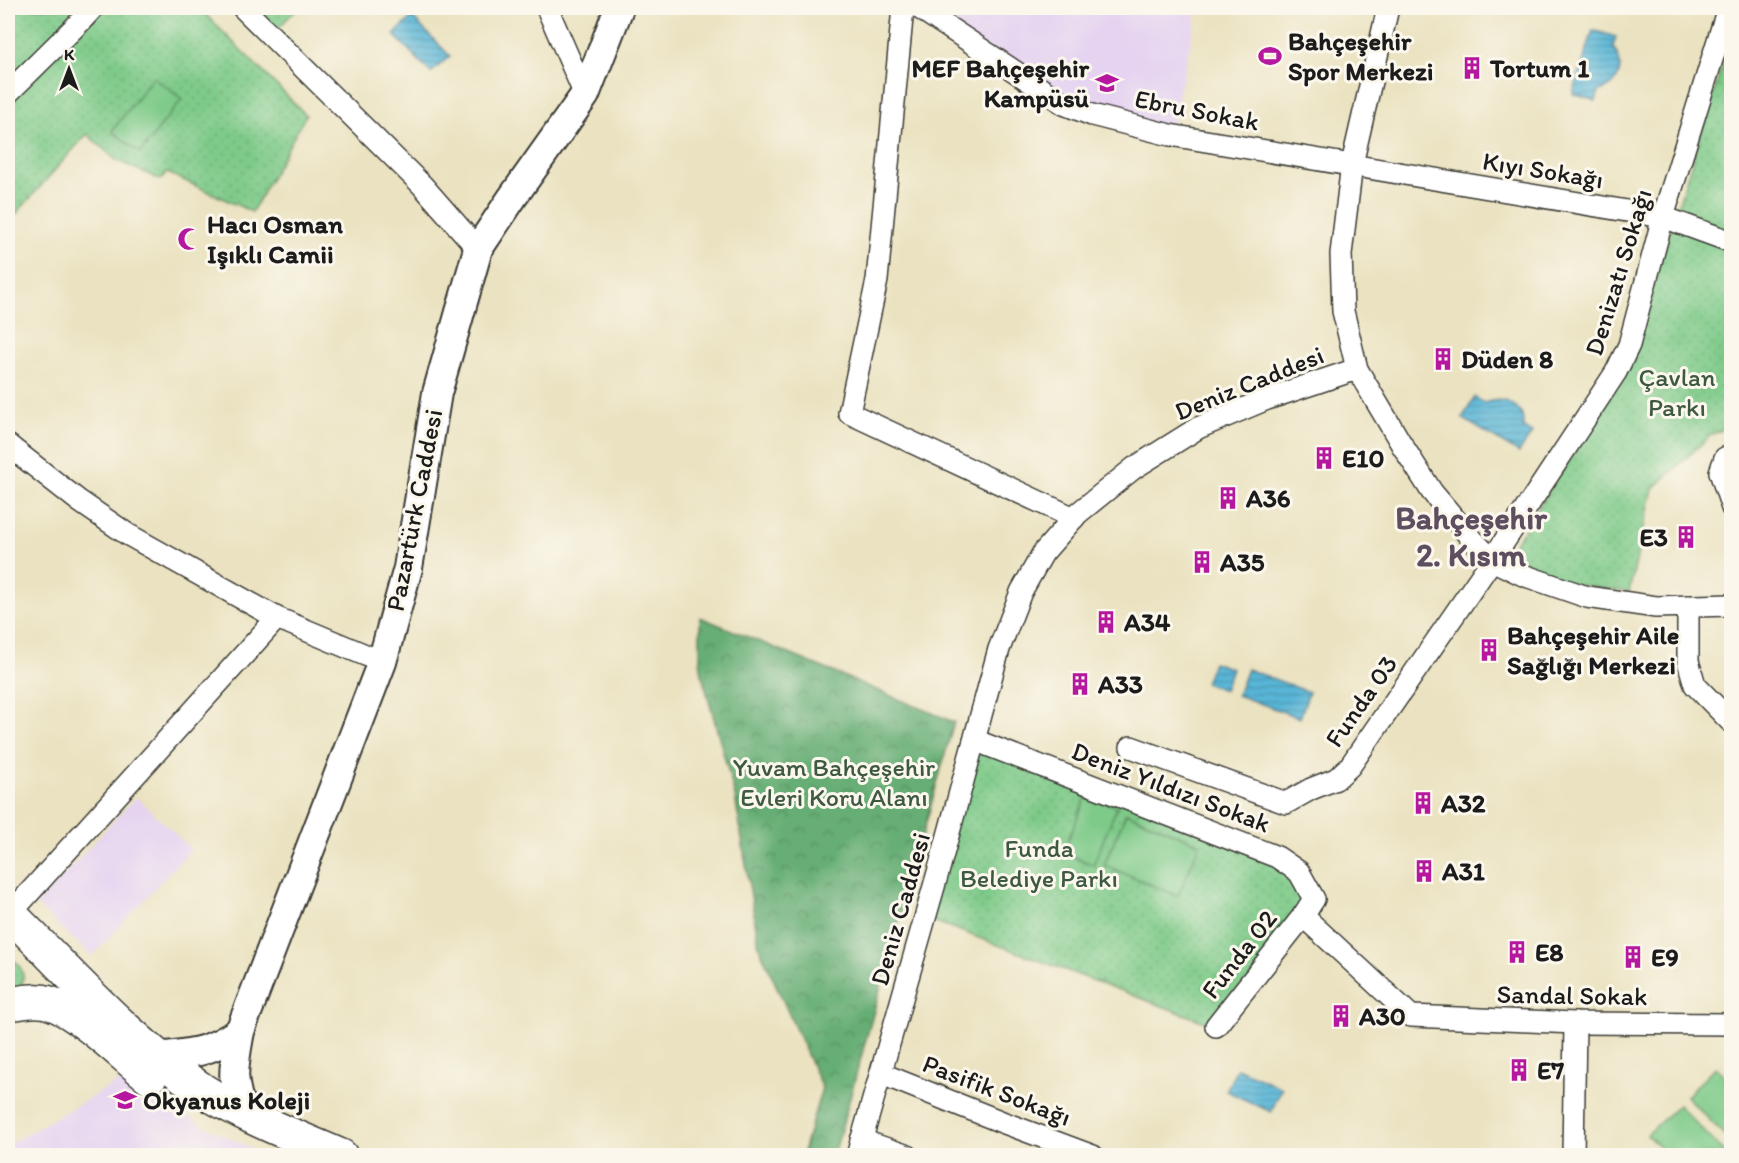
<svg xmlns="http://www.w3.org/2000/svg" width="1739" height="1163" font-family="Itim,sans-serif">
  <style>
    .built { fill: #e5d3f1 }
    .green { fill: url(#green-dots); stroke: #4d7352; stroke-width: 1.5 }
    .forest { fill: url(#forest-crowns); stroke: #416548; stroke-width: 1.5 }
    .pitch { fill: #7eca89; stroke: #4d7352; stroke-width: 1.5 }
    .water { fill: url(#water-rules); stroke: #3a697a; stroke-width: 1.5 }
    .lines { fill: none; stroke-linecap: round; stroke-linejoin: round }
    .street-casing { stroke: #3b3a35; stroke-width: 24 }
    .secondary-casing { stroke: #3b3a35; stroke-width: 32 }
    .primary-casing { stroke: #3b3a35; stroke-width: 36 }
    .street { stroke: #fff; stroke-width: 21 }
    .secondary { stroke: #fff; stroke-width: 28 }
    .primary { stroke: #fff; stroke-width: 33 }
    .labels { text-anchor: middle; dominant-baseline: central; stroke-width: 6; stroke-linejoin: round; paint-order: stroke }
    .poi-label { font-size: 26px; font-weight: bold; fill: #1c1c1c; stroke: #fbf7ec; text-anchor: start }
    .street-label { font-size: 26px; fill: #1c1c1c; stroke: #fbf7ec }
    .park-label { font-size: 26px; fill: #3e5942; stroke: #fbf7ec }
    .district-label { font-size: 32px; font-weight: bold; fill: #5e4f60; stroke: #fbf7ec }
  </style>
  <defs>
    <pattern id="green-dots" width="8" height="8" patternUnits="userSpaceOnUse" patternTransform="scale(1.5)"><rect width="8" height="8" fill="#7eca89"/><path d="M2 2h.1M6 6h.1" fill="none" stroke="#6cad76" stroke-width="1.8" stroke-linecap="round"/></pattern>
    <pattern id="forest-crowns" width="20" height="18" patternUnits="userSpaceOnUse" patternTransform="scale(1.5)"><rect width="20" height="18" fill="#66ae75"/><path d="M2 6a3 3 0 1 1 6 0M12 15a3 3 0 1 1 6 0" fill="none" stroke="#538d5f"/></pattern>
    <pattern id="water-rules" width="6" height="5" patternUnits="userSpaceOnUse" patternTransform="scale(1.5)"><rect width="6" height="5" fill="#59b6d7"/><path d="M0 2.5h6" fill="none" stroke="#4993ae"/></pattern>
  </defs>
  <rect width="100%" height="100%" fill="#fbf7ec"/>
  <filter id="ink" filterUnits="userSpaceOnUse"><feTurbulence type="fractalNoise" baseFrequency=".0167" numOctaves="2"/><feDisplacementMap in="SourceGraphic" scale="12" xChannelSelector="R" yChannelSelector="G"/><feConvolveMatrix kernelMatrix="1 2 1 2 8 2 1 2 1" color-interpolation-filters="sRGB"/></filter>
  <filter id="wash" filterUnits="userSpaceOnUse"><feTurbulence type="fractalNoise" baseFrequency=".008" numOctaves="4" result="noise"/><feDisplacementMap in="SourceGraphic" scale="24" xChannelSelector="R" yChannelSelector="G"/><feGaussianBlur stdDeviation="1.35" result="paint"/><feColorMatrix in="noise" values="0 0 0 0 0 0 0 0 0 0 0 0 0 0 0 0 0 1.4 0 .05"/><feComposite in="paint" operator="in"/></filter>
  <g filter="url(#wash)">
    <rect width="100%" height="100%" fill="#eae2c0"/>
    <g class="built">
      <polygon points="919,8 1198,8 1170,135 1092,115"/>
      <polygon points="136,797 191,849 92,956 36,905"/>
      <polygon points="128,1076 200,1124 264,1155 8,1156 8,1145"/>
    </g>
    <g class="green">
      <polygon points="8,8 199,8 306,115 252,212 166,172 161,180 116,160 87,134 8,223"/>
      <polygon points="230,8 298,8 265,41"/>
      <polygon points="1731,37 1731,425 1711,435 1653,489 1629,592 1565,583 1538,575 1511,549 1596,420 1665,247"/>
      <polygon points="974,740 1277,857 1314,899 1216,1026 925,918"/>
      <path d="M8,957C20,962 30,979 17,990C14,992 11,993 8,994Z"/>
    </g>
    <polygon class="forest" points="700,617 954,722 834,1155 802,1155 822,1088 759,947 735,796 702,675 700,660"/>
    <g class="pitch">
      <polygon points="153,77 182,99 140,153 112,131"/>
      <polygon points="1087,795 1117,807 1093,865 1063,852"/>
      <polygon points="1126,813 1200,844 1178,896 1104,865"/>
      <polygon points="1716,1067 1731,1082 1731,1142 1686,1096"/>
      <polygon points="1678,1105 1727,1155 1667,1155 1647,1135"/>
    </g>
    <g class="water">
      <polygon points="412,17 450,56 431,73 394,35"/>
      <path d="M1593,30L1616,37L1613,47C1626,65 1621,85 1599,91L1596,101L1573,94Z"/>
      <path d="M1475,397L1484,403C1503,396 1525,404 1523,427L1532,433L1519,453L1462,418Z"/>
      <polygon points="1213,662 1232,669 1224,690 1205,683"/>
      <polygon points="1247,669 1309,692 1300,718 1237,695"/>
      <polygon points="1237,1068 1282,1088 1271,1112 1226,1091"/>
    </g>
  </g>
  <g filter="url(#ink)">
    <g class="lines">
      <g class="street-casing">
        <g id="street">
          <polyline points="243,8 422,185 478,249"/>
          <polyline points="547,8 585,95"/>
          <polyline points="903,8 877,280 849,413 1074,518"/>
          <polyline points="919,8 1064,104 1092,115 1170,135 1663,217 1732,242"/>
          <polyline points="1388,8 1352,164 1341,254 1343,311 1357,369 1402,445 1432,492 1471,538 1492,560 1523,575 1587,597 1656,607 1732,605"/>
          <polyline points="8,93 81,21 93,8"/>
          <polyline points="8,445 79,501 127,534 277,618 382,662"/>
          <polyline points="1732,455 1725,458 1720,472 1732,508"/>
          <polyline points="1688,606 1688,661 1695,685 1732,723"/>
          <polyline points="974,740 1277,857 1299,872 1314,899 1303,916 1216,1026"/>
          <polyline points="1131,747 1286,803 1311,789 1336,779 1350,766 1492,560 1616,372 1629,345 1663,217 1728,8"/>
          <polyline points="10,914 277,618"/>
          <polyline points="1303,916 1411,1016 1575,1023 1732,1024"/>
          <polyline points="882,1074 1002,1122 1093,1156"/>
          <polyline points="861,1140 908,1156"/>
          <polyline points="857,1156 939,869 999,649 1021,592 1043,553 1077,514 1134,468 1198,428 1267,399 1357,369"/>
          <polyline points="1573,1156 1575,1023"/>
        </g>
      </g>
      <g class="secondary-casing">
        <g id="secondary">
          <path d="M158,1057C194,1053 210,1052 240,1031"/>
          <path d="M245,1115C229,1083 234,1064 240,1031L382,662L408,568L437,393L478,249L512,198L585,95L619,8"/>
        </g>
      </g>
      <g class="primary-casing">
        <g id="primary">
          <path d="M8,912C71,974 130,1042 204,1091C247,1118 295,1136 341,1156"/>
          <path d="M8,1004C18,1003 29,1000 40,1001C70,1002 125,1058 150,1077"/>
        </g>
      </g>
      <use href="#street" class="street"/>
      <use href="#secondary" class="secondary"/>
      <use href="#primary" class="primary"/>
    </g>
  </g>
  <defs>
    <g id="stadium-bare" transform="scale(1.8)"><path d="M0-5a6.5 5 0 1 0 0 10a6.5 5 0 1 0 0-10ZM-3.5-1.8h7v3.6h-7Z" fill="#b5179e" stroke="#fbf7ec" stroke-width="2.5" paint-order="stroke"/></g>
    <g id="building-bare" transform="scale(1.8)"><path d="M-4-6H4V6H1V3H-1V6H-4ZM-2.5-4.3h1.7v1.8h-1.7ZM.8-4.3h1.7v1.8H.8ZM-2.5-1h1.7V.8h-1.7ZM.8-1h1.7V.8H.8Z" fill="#b5179e" stroke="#fbf7ec" stroke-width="2.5" paint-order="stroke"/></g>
    <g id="school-bare" transform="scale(1.8)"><path d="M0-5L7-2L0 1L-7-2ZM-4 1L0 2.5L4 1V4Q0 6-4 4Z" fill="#b5179e" stroke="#fbf7ec" stroke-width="2.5" paint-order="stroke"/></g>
    <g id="mosque-bare" transform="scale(1.8)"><path d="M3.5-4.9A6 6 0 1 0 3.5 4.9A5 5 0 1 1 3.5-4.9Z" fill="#b5179e" stroke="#fbf7ec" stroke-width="2.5" paint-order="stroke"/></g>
  </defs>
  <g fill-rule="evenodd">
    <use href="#stadium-bare" x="1270" y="56"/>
    <use href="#building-bare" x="1472" y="68"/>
    <use href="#school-bare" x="1107" y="83"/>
    <use href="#mosque-bare" x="189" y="239"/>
    <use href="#building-bare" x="1443" y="359"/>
    <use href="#building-bare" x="1324" y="458"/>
    <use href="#building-bare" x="1228" y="498"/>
    <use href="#building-bare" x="1686" y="537"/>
    <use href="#building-bare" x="1202" y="562"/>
    <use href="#building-bare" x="1106" y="622"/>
    <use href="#building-bare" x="1489" y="650"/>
    <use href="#building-bare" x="1080" y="684"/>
    <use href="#building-bare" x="1423" y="803"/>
    <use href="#building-bare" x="1424" y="871"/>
    <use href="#building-bare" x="1517" y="952"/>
    <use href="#building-bare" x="1633" y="957"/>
    <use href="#building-bare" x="1341" y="1016"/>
    <use href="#building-bare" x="1519" y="1070"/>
    <use href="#school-bare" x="125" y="1100"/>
  </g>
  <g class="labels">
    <g class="poi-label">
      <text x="1288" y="41">Bahçeşehir<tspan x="1288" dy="30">Spor Merkezi</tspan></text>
      <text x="1089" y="68" text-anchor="end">MEF Bahçeşehir<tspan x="1089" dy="30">Kampüsü</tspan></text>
      <text x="1490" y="68">Tortum 1</text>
      <text x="207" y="224">Hacı Osman<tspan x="207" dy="30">Işıklı Camii</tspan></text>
      <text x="1461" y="359">Düden 8</text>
      <text x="1342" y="458">E10</text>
      <text x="1246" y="498">A36</text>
      <text x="1668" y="537" text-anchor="end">E3</text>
      <text x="1220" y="562">A35</text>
      <text x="1124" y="622">A34</text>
      <text x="1507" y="635">Bahçeşehir Aile<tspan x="1507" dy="30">Sağlığı Merkezi</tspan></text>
      <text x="1098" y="684">A33</text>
      <text x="1441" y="803">A32</text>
      <text x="1442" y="871">A31</text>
      <text x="1535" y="952">E8</text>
      <text x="1651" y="957">E9</text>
      <text x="1359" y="1016">A30</text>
      <text x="1537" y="1070">E7</text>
      <text x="143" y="1100">Okyanus Koleji</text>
    </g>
    <g class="street-label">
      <text transform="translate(1197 110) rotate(11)">Ebru Sokak</text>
      <text transform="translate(1543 170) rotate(9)">Kıyı Sokağı</text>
      <text transform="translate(1618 272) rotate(-73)">Denizatı Sokağı</text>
      <text transform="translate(1249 383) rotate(-22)">Deniz Caddesi</text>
      <text transform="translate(414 510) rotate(-79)">Pazartürk Caddesi</text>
      <text transform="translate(1361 701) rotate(-55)">Funda 03</text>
      <text transform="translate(1171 787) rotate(21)">Deniz Yıldızı Sokak</text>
      <text transform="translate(900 909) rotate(-74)">Deniz Caddesi</text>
      <text transform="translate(1239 954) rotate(-52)">Funda 02</text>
      <text transform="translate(1572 995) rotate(1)">Sandal Sokak</text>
      <text transform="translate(997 1090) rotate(21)">Pasifik Sokağı</text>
    </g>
    <g class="park-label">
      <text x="1677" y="377">Çavlan<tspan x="1677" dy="30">Parkı</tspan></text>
      <text x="834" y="767">Yuvam Bahçeşehir<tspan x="834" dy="30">Evleri Koru Alanı</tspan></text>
      <text x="1039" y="848">Funda<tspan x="1039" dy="30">Belediye Parkı</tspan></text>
    </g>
    <g class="district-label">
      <text x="1471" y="518">Bahçeşehir<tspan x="1471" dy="37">2. Kısım</tspan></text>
    </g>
  </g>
  <rect width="1739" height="1163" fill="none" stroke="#fbf7ec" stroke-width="30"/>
  <g transform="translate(69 69)" stroke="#fbf7ec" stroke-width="4.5" paint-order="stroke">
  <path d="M0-4.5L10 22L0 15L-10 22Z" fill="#1c1c1c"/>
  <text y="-9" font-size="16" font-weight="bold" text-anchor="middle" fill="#1c1c1c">K</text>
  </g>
</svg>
